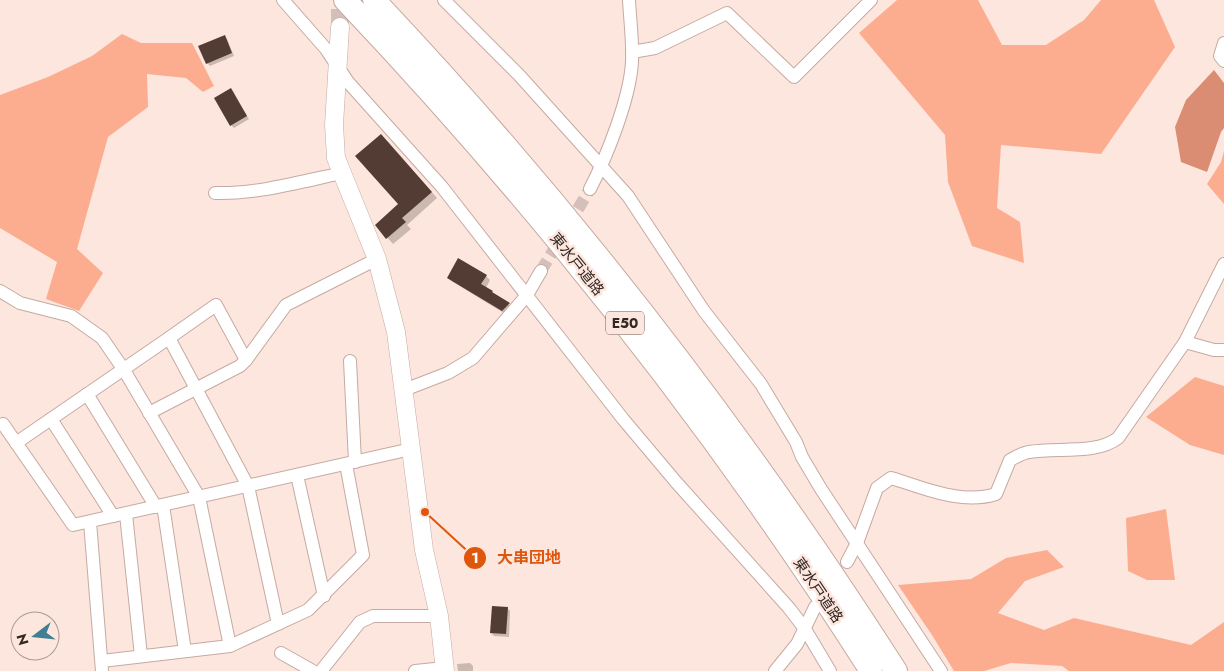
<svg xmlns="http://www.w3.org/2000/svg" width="1224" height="671" font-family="Jost,'Noto Sans JP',sans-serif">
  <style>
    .green { fill: #fcad90 }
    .water { fill: #da8d72 }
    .shadow { fill: #0003 }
    .building { fill: #523c34 }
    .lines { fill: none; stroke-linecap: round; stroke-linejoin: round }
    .street-tunnel { stroke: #d4c0b9; stroke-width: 12; stroke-dasharray: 12 6; stroke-linecap: butt }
    .secondary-tunnel { stroke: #d4c0b9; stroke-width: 18; stroke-dasharray: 18 9; stroke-linecap: butt }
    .street-casing { stroke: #c5aaa1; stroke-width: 14 }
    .secondary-casing { stroke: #c5aaa1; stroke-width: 19 }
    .highway-casing { stroke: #c5aaa1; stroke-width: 24 }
    .street { stroke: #fff; stroke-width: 12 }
    .secondary { stroke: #fff; stroke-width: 18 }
    .highway { stroke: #fff; stroke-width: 22 }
    .labels { text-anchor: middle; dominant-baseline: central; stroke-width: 5; stroke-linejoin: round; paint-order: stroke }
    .shield { fill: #fde6de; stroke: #6f615c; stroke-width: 1 }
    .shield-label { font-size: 14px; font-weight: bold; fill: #322824 }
    .street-label { font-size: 15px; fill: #322824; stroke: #fde6de }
    .leader { fill: none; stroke: #df570d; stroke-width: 2 }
    .callout-dot { fill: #df570d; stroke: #fde6de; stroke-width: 2 }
    .mark-label { font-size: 15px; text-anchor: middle; font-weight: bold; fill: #fff }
    .callout-label { font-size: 16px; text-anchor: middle; font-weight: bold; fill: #df570d; stroke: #fde6de; stroke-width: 5; stroke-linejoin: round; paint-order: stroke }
  </style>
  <rect width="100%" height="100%" fill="#fde6de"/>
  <g class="green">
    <polygon points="897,0 978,0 1002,45 1046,45 1084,20 1101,0 1154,0 1175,47 1101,154 1001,145 997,208 1020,222 1024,263 972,246 948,182 945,135 859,33"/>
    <polygon points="122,34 141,43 192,43 214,86 203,92 186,78 147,74 148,107 108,137 77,249 103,273 79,311 46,299 57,262 0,228 0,95 48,77 92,56"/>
    <polygon points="1224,151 1224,204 1207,184 1221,162"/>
    <polygon points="1195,377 1224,386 1224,455 1190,445 1146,417"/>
    <polygon points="1166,509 1175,580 1147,580 1128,571 1126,518"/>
    <polygon points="1047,550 1064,567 1025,581 998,613 1044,630 1074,618 1191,645 1224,622 1224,671 1069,671 1062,666 1011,663 984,671 954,671 932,635 898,585 971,579 1006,558"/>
  </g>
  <polygon class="water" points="1214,70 1224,83 1224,128 1221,132 1207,172 1181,162 1175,127 1186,100"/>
  <g class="shadow">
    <polygon points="224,36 227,39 234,56 210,66 207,63"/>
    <polygon points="233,93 249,119 234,128 231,125"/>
    <polygon points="387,141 437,198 407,225 411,229 393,244 376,225 400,205"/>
    <polygon points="486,276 490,280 486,288 513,308 507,315 453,282 448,278"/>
    <polygon points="507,608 510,611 509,637 494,636 491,633"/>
    <polygon points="470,663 473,666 473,671 458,671 457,664"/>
  </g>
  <g class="building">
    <polygon points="225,35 232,53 206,64 198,46"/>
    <polygon points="231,88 247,116 230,126 214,98"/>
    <polygon points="381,134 432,192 402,218 406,222 386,239 375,225 398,204 355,156"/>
    <polygon points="458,258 487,275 481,284 493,291 492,292 510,303 502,311 447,278"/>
    <polygon points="492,606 508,607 506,634 490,633"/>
  </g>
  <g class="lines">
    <polyline class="street-tunnel" points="541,271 590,189"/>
    <polyline class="secondary-tunnel" points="340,27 340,0"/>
    <g class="street-casing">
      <g id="street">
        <polyline points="283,0 326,49 348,82 442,187 623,419 676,482 789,608 805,629 830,671"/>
        <polyline points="444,0 519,75 628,196 704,311 761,384 796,442 802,457 821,489 941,671"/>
        <polyline points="1224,43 1220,56 1224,61"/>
        <polyline points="632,52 655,48 727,13 794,77 871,0"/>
        <path d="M590,189C607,156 630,98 632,62C633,41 630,20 629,0"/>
        <path d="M215,193C258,194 300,182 342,173"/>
        <polyline points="0,291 20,303 71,316 102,338 124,370 199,497 230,646"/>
        <polyline points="169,338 216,305 246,360"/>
        <polyline points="1185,342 1214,350 1224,350"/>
        <polyline points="350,361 355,462"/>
        <polyline points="404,390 448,373 473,358 527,295 541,271"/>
        <polyline points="87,394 156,507"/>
        <polyline points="149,413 240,366 246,360 286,305 377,259"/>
        <polyline points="51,419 113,516"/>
        <polyline points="3,424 73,525 411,449"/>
        <polyline points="16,443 169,338 248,486 278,624"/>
        <polyline points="297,475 324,596"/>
        <polyline points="163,505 185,651"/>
        <polyline points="126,514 141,656"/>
        <polyline points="90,522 102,671"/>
        <path d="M847,562L857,543L877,488L891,478C925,488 961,505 996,494L1010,460C1016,457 1022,453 1029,452C1056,447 1096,455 1118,438L1185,342L1224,264"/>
        <polyline points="281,653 313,671"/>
        <polyline points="102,661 230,646 308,610 363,555 346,464"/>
        <polyline points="321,671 360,622 373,616 439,616"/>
        <polyline points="415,671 445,668"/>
        <polyline points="775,671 797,644 815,607"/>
      </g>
    </g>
    <g class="secondary-casing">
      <polyline id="secondary" points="340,27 334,125 336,158 377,259 396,332 424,550 439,616 445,671"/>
    </g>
    <g class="highway-casing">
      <g id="highway">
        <path d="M345,0C541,207 718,431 871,671"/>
        <path d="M374,0C569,206 743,432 896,671"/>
      </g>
    </g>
    <use href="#street" class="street"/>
    <use href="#secondary" class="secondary"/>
    <use href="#highway" class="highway"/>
  </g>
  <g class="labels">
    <rect class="shield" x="606" y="311.5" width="38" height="23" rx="4"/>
    <g class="shield-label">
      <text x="625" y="323">E50</text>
    </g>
    <g class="street-label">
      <text transform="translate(577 264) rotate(51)">東水戸道路</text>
      <text transform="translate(818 590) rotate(56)">東水戸道路</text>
    </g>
  </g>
  <path class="leader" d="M425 512L475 558"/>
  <g class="callout-dot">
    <circle cx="425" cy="512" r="5"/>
    <circle cx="475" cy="558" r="12"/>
  </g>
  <g class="mark-label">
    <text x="475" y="563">1</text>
  </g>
  <g class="callout-label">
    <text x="529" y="563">大串団地</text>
  </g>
  <g transform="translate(35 636) rotate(254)"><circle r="24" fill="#fde6de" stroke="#ac9a94"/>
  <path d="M0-4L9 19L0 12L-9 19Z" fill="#3f7f93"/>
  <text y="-8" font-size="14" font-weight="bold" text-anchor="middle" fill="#322824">N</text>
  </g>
</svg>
